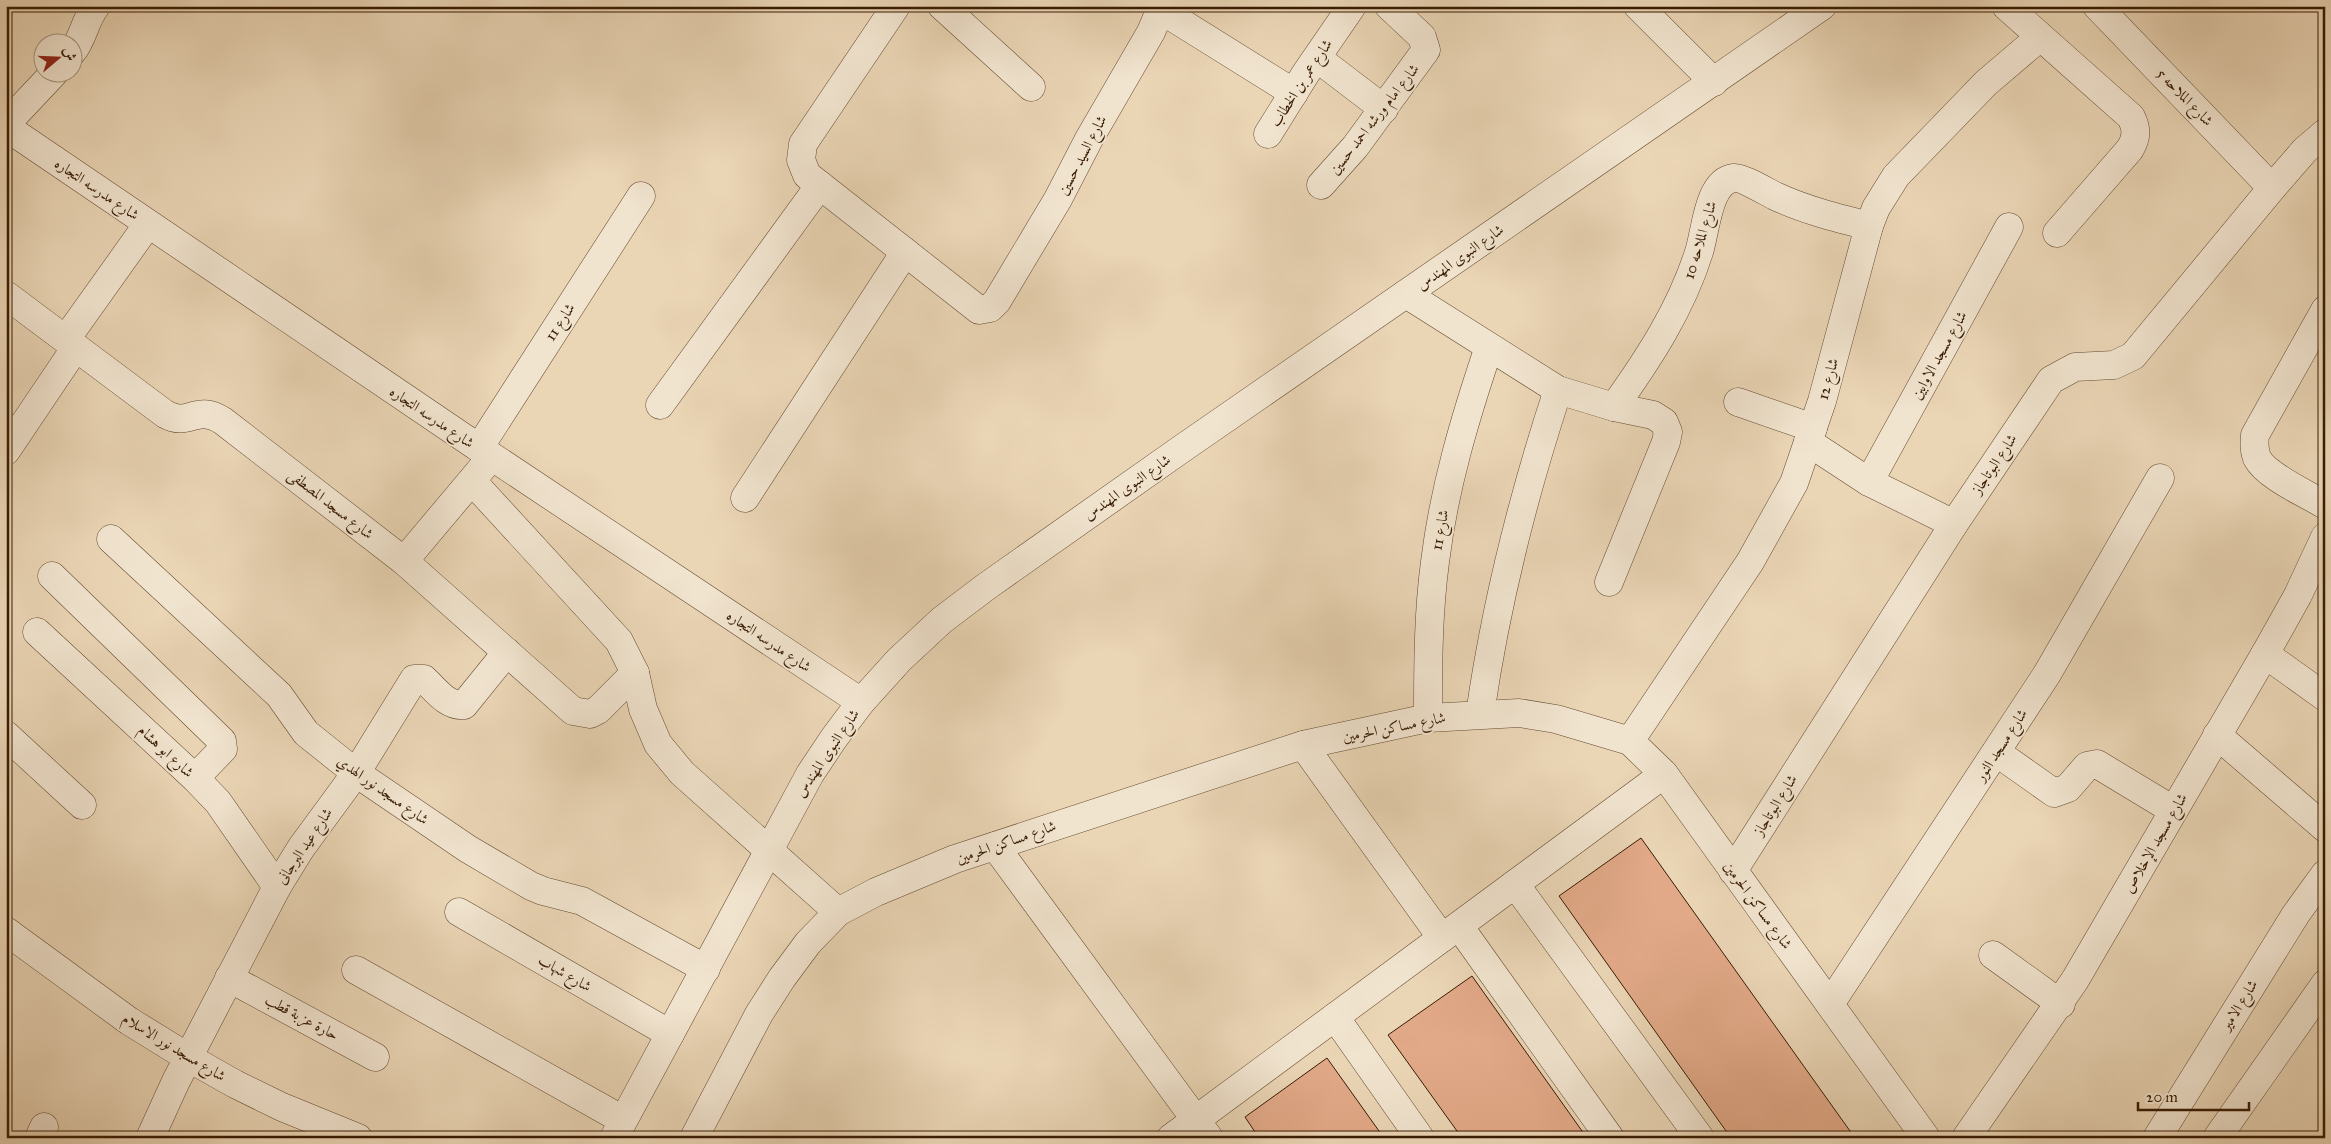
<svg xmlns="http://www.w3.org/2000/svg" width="2331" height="1144" font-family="'IM FELL Great Primer',Amiri,serif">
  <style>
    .building { fill: #e2a988; stroke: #381c03 }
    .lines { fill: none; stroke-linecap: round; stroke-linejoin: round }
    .minor-casing { stroke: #644a30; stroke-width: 29 }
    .minor { stroke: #f1e4cf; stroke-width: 28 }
    .labels { text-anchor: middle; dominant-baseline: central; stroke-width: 4; stroke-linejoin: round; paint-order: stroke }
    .street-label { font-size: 15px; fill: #381c03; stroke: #f1e4cf }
  </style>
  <rect width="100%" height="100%" fill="#ead5b5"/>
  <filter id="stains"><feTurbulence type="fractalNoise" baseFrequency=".004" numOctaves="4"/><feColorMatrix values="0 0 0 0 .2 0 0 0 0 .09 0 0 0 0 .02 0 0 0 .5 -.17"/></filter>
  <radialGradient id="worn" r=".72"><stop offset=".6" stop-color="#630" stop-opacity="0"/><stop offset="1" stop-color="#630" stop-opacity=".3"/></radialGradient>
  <g class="building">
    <polygon points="1641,838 1855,1138 1731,1138 1559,896"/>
    <polygon points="1472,976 1587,1138 1462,1138 1388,1035"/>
    <polygon points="1327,1058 1384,1138 1259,1138 1245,1117"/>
  </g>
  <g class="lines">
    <g class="minor-casing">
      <g id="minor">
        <polyline points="896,6 803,144 801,160 807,175 979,310 990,308 997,301 1058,199 1089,139 1151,32 1162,6"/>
        <polyline points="942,6 1031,87"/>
        <polyline points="1638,6 1714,82"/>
        <path d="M2006,6L2131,117C2137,129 2137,137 2130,149L2057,233"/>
        <polyline points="2097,6 2272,188"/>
        <polyline points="1161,10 1294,93"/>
        <path d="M72,52C84,38 84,21 96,6"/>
        <polyline points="1317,58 1384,109"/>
        <polyline points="6,124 55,72"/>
        <polyline points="6,127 479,448 861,702"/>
        <polyline points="1268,134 1306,73 1352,6"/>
        <polyline points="1321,185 1355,147 1426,50 1422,37 1389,6"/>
        <polyline points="1406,294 1558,390 1614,407 1653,415 1664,422 1668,432 1666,442 1609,582"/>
        <path d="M6,295L165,414C190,428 195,403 223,421L404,561L573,711L590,714L598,710L635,673"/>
        <path d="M2325,310L2255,435C2254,443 2254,450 2257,458C2266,476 2307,494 2325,505"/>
        <polyline points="66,339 148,224"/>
        <polyline points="1738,402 1813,428"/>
        <polyline points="660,405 820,185"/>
        <path d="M1614,407C1649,358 1681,309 1699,252C1706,230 1708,181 1734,178C1742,177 1767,192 1775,196C1805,210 1837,218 1869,226"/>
        <polyline points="1808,442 1869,482 1954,524"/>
        <polyline points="479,448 641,196"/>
        <polyline points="6,451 76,347"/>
        <polyline points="472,481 619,641 635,673 643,709 658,744 682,773 838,912"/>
        <polyline points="1869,482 2009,227"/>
        <polyline points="745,498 905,252"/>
        <polyline points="111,539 279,695 306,733 356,773 468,849 531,886 543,891 582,901 706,969"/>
        <polyline points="404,561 483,467"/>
        <polyline points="52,576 222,741 223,749 195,778"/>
        <polyline points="37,632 195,778 218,802 277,887"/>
        <polyline points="2265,654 2325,697"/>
        <path d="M1480,714C1496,603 1523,496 1558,390"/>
        <path d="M1428,718C1428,666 1428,614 1435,562C1444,488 1465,418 1489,347"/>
        <polyline points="6,735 82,805"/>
        <polyline points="2217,735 2325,828"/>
        <polyline points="1630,741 1750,562 1794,483 1822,401 1869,226 1876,208 1896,176 1986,83 2040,37"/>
        <polyline points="1303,745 1442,938"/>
        <polyline points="1996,752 2054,793 2068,788 2087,766 2097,764 2173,810"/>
        <polyline points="995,846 1209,1138"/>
        <polyline points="1733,871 1954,524 2051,380 2075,367 2114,365 2133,356 2272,188 2305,150 2325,133"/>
        <polyline points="1515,884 1700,1138"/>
        <polyline points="459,912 670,1034"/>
        <polyline points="1459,926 1610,1138"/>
        <polyline points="6,931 129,1021 189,1058 235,1084 282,1107 358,1138"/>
        <polyline points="1993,955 2061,1004"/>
        <polyline points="356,970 623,1120"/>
        <polyline points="229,978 375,1057"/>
        <polyline points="1830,1004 2047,674 2160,478"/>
        <polyline points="1335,1017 1420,1138"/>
        <polyline points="39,1138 44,1127"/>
        <path d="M150,1138L176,1081L277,887L301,848L356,773L414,679H424C435,689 447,707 464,705L507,652"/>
        <polyline points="614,1138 810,774 834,738 861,702 899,660 942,620 987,586 1180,450 1822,6"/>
        <polyline points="694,1138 759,1014 782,978 808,943 838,912 876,892 955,859 1303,745 1428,718 1519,713 1556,719 1630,741 1664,774 1926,1138"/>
        <polyline points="1171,1138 1664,774"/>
        <polyline points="1966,1138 2075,980 2265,654 2298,595 2325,537"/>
        <polyline points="2157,1138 2296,914 2325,874"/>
        <polyline points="2217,1138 2325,984"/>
      </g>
    </g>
    <use href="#minor" class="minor"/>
  </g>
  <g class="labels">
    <g class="street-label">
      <text transform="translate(1301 83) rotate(-57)">شارع عمر بن الخطاب</text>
      <text transform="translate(2185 97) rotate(46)">شارع الملاحه 5</text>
      <text transform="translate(1374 119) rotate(-52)">شارع امام ورشه احمد حسين</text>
      <text transform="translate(1082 155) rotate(-62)">شارع السيد حسين</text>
      <text transform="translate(97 189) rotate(34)">شارع مدرسه التجاره</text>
      <text transform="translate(1700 240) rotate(-73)">شارع الملاحه 10</text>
      <text transform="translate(1460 257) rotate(-35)">شارع النبوى المهندس</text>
      <text transform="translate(560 322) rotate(-57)">شارع 11</text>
      <text transform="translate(1939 355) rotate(-61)">شارع مسجد الاوابين</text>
      <text transform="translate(1828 379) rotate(-75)">شارع 12</text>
      <text transform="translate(432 417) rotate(34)">شارع مدرسه التجاره</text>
      <text transform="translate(1994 464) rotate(-56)">شارع البوتاجاز</text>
      <text transform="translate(1127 487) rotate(-35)">شارع النبوى المهندس</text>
      <text transform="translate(331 504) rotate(38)">شارع مسجد المصطفى</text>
      <text transform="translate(1440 530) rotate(-80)">شارع 11</text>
      <text transform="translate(769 641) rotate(34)">شارع مدرسه التجاره</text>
      <text transform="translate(1394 727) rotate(-11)">شارع مساكن الحرمين</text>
      <text transform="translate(2001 745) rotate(-57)">شارع مسجد النور</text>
      <text transform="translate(166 751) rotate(43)">شارع ابو هشام</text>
      <text transform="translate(827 753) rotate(-56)">شارع النبوى المهندس</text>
      <text transform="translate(383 790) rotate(35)">شارع مسجد نور الهدي</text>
      <text transform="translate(1775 805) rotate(-58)">شارع البوتاجاز</text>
      <text transform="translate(1006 842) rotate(-19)">شارع مساكن الحرمين</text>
      <text transform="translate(2155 843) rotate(-60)">شارع مسجد الإخلاص</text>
      <text transform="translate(304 846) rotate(-56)">شارع عيد البرجانى</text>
      <text transform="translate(1758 905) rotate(54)">شارع مساكن الحرمين</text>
      <text transform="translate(565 973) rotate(30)">شارع شهاب</text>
      <text transform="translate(2239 1005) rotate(-58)">شارع الامير</text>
      <text transform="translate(302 1017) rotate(28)">حارة عزبة قطب</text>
      <text transform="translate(174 1047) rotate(31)">شارع مسجد نور الاسلام</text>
    </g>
  </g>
  <rect width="2331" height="1144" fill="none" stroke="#ead5b5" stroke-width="25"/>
  <rect x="8" y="8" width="2316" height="1129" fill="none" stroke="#381c03" stroke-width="2.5"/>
  <rect x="12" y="12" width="2306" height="1119" fill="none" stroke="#381c03"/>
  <g transform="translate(58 58) rotate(71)"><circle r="24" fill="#f1e4cf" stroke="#a7947d"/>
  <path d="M0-4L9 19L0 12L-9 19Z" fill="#8f2418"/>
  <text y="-8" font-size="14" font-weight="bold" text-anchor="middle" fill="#381c03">ش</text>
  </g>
  <path d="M2138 1102v8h111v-8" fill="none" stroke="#381c03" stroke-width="2.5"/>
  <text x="2146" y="1102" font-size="15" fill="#381c03" stroke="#f1e4cf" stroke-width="4" paint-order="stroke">20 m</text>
  <rect width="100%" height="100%" filter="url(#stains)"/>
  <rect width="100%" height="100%" fill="url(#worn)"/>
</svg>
